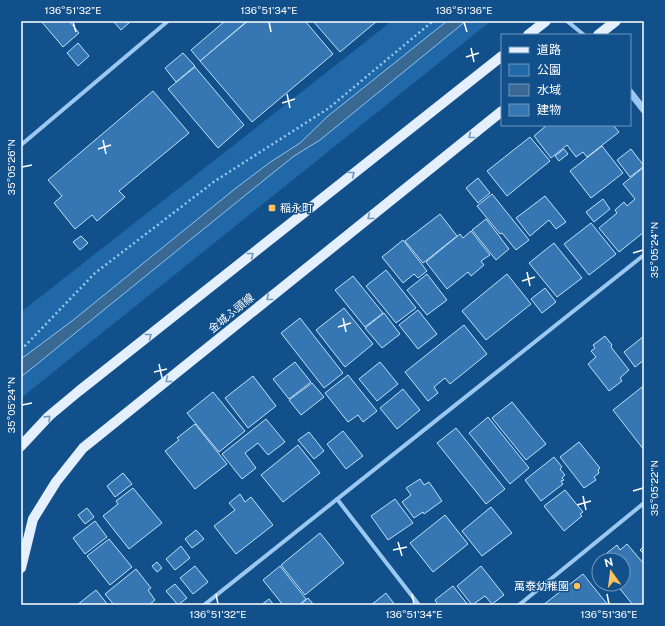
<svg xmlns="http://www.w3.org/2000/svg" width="665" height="626" font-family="'Public Sans','Noto Sans JP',sans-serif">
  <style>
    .green { fill: #2168a9 }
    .water { fill: #396893; stroke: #8bc4f4 }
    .building { fill: #3677b3; stroke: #c0e0fc }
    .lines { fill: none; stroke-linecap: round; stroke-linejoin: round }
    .path { stroke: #9ac8f1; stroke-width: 2.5; stroke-dasharray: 2 3; stroke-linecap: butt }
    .minor { stroke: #9ac8f1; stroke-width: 4 }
    .tertiary { stroke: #9ac8f1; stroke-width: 7 }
    .primary { stroke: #e4f0ff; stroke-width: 10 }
    .oneway { stroke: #7098bf }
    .ticks { fill: none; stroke: #fff; stroke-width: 1.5 }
    .poi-dot { fill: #ffc35a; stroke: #12508b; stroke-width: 1.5 }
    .labels { text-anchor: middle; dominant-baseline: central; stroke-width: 3; stroke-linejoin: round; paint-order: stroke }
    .poi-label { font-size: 11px; fill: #fff; stroke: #12508b; text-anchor: start }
    .street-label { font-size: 11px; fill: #fff; stroke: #12508b }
    .neatline { fill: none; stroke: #fff; stroke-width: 1.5 }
    .ticks-label { font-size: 10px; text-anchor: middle; fill: #fff }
  </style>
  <rect width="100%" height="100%" fill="#12508b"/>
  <polygon class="green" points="392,21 491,21 21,398 21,312"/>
  <polygon class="water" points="447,21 466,21 320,140 294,156 274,172 21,377 21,359 72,321 236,188 269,163 300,143 328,116"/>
  <g class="building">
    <polygon points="41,21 72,21 70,22 79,33 63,47"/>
    <polygon points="113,21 131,21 121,30"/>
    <polygon points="225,21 247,21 200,61 191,50"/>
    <polygon points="248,21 305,21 333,54 252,122 200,61"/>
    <polygon points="313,21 377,21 340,52"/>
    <polygon points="78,43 89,56 78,66 67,53"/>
    <polygon points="183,53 195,66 176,82 165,68"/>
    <polygon points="195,67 244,125 218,148 168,89"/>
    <polygon points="153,91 189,133 119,191 125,197 97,221 92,215 75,229 54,203 62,196 48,180"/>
    <polygon points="547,125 613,125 619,132 587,157 583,152 576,157 567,145 551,158 534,136"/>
    <polygon points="530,137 550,161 507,196 487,171"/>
    <polygon points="602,146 623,173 591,198 570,171"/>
    <polygon points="564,149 568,154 559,161 555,156"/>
    <polygon points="631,149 644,166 630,177 617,160"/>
    <polygon points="644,167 644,232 619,252 599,228 617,213 615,210 624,202 627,206 635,199 623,184"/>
    <polygon points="478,178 490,193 478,203 466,188"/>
    <polygon points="492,194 529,240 516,250 502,233 500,234 477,206"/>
    <polygon points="545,196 566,222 556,229 549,220 530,236 516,218"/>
    <polygon points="603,199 610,209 594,222 586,212"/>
    <polygon points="440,214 457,236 423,263 405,241"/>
    <polygon points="486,219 509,249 496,260 472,230"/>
    <polygon points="591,223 616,254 589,275 564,244"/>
    <polygon points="471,231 490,255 481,261 484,265 471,276 468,272 447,289 426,262 460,234 463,238"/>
    <polygon points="81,236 88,243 80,250 73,242"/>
    <polygon points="403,240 427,271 418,278 414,274 403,283 382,257"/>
    <polygon points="554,243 582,278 557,297 529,263"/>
    <polygon points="386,270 416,308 396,323 366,286"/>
    <polygon points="427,274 447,300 427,315 407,290"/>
    <polygon points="507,274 531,304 486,340 462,311"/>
    <polygon points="353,276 383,313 365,327 335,290"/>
    <polygon points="545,288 556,302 542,313 531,299"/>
    <polygon points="344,308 373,344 345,367 316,330"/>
    <polygon points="418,310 437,334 418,349 399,325"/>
    <polygon points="384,313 400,334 382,348 365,328"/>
    <polygon points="300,318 343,373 324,388 281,333"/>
    <polygon points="464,325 487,354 450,384 445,378 434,387 438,393 428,401 405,372"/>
    <polygon points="605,336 612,345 611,347 629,370 620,378 622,381 609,391 588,364 596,357 591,351 595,348 593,345"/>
    <polygon points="644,336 644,360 635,367 624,352"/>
    <polygon points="295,362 311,382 289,399 273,379"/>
    <polygon points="380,362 398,384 377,401 359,379"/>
    <polygon points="348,375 377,411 363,422 358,415 348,422 325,393"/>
    <polygon points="253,376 276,406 248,428 225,398"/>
    <polygon points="312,383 324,397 301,415 289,400"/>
    <polygon points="642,387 644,390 644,450 613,410"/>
    <polygon points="403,389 420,410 397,429 380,408"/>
    <polygon points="213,392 245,431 219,452 187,413"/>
    <polygon points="512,402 546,444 526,460 492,418"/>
    <polygon points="488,417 529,468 510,484 469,433"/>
    <polygon points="266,419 285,442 268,455 258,443 245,453 256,468 242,479 222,454"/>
    <polygon points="195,424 227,464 195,489 165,451 179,440 177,438"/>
    <polygon points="456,428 505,489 486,504 437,443"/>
    <polygon points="343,431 363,456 346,469 327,444"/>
    <polygon points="309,432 324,451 314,459 298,440"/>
    <polygon points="579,442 600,468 598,470 599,473 594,477 596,480 584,488 560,457"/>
    <polygon points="298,445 320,473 283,502 261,475"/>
    <polygon points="554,457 562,467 560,469 565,475 562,478 564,480 561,481 563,484 541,501 525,480"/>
    <polygon points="123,473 132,484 115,497 107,486"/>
    <polygon points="420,479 424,485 429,482 442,501 424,514 423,512 414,518 402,502 411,495 406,488"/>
    <polygon points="133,488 162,523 129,549 103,516 118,504 116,501"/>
    <polygon points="565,490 583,512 580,514 582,516 564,531 544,506"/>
    <polygon points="240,494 245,502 251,497 273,525 236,554 214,526 235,510 229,503"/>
    <polygon points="395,499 413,523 388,540 371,516"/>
    <polygon points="491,507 512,533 482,556 462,531"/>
    <polygon points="87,508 94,517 85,524 78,515"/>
    <polygon points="445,515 468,544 433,572 410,543"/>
    <polygon points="95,521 107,537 85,554 73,538"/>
    <polygon points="196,530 204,539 192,548 185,539"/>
    <polygon points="320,533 344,563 305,595 281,565"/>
    <polygon points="109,539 132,567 110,585 87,556"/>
    <polygon points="627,544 644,564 644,605 633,605 616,584 623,584 623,560 607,560 610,557 607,553 617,545 620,550"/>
    <polygon points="181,546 190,558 175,570 166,559"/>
    <polygon points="644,546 644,554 640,550"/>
    <polygon points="157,562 162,568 157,572 152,566"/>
    <polygon points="195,566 208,582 193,594 180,578"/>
    <polygon points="280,566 306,599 299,605 283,605 263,580"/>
    <polygon points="481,566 504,595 492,604 485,596 472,605 457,586"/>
    <polygon points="136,569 151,588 148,590 155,600 149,605 114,605 105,594"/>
    <polygon points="583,574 608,605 543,605"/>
    <polygon points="175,584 187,598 178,605 166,591"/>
    <polygon points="453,586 468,605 438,605 435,600"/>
    <polygon points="96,590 108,605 77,605"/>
    <polygon points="386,593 395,605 371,605"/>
    <polygon points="308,598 314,605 300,605"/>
    <polygon points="269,599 274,605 261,605"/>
  </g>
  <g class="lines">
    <polyline class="path" points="21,350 95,273 215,181 329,108 433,21"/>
    <g class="minor">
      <polyline points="567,21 584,35"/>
      <polyline points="21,145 168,21"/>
      <polyline points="337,499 419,605"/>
      <polyline points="204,605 644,255"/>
      <polyline points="519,605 644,503"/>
    </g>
    <polyline class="tertiary" points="630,92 644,110"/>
    <g class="primary">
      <polyline points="528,35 546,21"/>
      <polyline points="598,35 616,21"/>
      <polyline points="21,446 49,416 79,391 502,56"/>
      <polyline points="21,568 33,519 56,482 83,448 502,111"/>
    </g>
  </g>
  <defs><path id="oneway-chevron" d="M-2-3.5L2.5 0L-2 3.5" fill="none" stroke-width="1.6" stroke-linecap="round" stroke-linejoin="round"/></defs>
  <g class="oneway">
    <use href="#oneway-chevron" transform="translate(471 136) rotate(142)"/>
    <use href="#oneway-chevron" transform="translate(352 174) rotate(-38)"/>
    <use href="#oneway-chevron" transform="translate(370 217) rotate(141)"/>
    <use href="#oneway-chevron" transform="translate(251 255) rotate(-38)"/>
    <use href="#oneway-chevron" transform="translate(269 298) rotate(141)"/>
    <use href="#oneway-chevron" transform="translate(149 336) rotate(-38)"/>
    <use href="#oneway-chevron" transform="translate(168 380) rotate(141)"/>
    <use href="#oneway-chevron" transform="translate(48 418) rotate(-44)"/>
  </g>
  <path class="ticks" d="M73,22L76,32M269,22L271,32M464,22L467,32M471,48L474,62M466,57L479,53M287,94L290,108M282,103L295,99M103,140L106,154M98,149L111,145M22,167L32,165M633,253L643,250M527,272L530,286M522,281L535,277M343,318L346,332M338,327L351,323M159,364L162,378M154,372L167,369M22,405L32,403M633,491L643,488M583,496L586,510M577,505L591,501M398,542L402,556M393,550L407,547M216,594L218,604M412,594L414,604M607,594L609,604"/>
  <g class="poi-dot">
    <rect x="268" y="204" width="8" height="8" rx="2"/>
    <circle cx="577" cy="586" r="4"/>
  </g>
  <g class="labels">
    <g class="poi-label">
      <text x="280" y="208">稲永町</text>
      <text x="569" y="586" text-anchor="end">萬泰幼稚園</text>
    </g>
    <g class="street-label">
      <text transform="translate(231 313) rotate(-39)">金城ふ頭線</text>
    </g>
  </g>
  <rect width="665" height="626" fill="none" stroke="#12508b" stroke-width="44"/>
  <rect x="501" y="34" width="130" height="92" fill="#12508b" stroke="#7196b9"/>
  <rect x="509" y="47" width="20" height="6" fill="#e4f0ff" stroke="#7196b9"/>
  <text x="537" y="54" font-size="12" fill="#ffffff">道路</text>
  <rect x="509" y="64" width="20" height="12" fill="#2168a9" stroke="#7196b9"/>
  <text x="537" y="74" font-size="12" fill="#ffffff">公園</text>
  <rect x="509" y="84" width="20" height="12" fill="#396893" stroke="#7196b9"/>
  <text x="537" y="94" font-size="12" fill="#ffffff">水域</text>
  <rect x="509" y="104" width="20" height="12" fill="#3677b3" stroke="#7196b9"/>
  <text x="537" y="114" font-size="12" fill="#ffffff">建物</text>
  <g transform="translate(611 572) rotate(346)"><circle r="19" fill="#12508b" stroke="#7196b9"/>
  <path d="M0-3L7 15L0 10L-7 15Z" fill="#ffc35a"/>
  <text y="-6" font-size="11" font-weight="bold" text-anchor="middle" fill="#ffffff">N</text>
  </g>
  <rect x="22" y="22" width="621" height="582" class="neatline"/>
  <g class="ticks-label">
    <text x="73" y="14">136°51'32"E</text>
    <text x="269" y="14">136°51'34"E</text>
    <text x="464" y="14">136°51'36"E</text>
    <text transform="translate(11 167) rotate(-90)" y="4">35°05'26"N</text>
    <text transform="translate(654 250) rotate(-90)" y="4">35°05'24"N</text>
    <text transform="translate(11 405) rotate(-90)" y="4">35°05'24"N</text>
    <text transform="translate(654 488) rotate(-90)" y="4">35°05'22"N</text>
    <text x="218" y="618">136°51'32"E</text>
    <text x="414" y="618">136°51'34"E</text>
    <text x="609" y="618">136°51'36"E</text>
  </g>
</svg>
